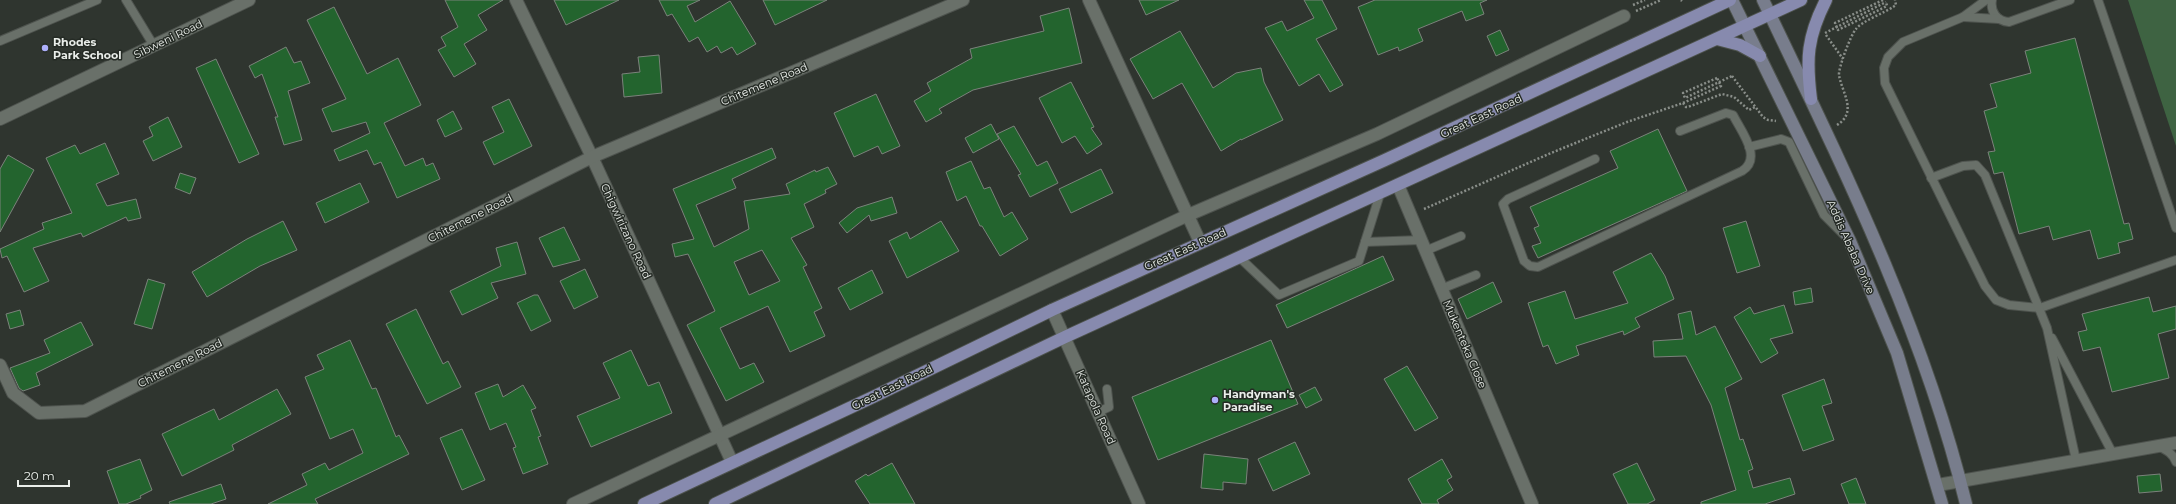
<svg xmlns="http://www.w3.org/2000/svg" width="2176" height="504" font-family="Montserrat,sans-serif">
  <style>
    .green { fill: #3e6342 }
    .building { fill: #23642e; stroke: #7b827b; fill-rule: evenodd }
    .lines { fill: none; stroke-linecap: round; stroke-linejoin: round }
    .lane-casing { stroke: #4e534e; stroke-width: 10 }
    .street-casing { stroke: #4e534e; stroke-width: 14 }
    .secondary-casing { stroke: #4e534e; stroke-width: 14 }
    .primary-casing { stroke: #4e534e; stroke-width: 14 }
    .path { stroke: #898e89; stroke-width: 2.5; stroke-dasharray: 2 2; stroke-linecap: butt }
    .lane { stroke: #697069; stroke-width: 8 }
    .street { stroke: #697069; stroke-width: 12 }
    .secondary { stroke: #787d8c; stroke-width: 12 }
    .primary { stroke: #878aae; stroke-width: 12 }
    .path-bridge { stroke: #898e89; stroke-width: 2.5; stroke-dasharray: 2 2; stroke-linecap: butt }
    .poi-dot { fill: #adaffb; stroke: #252b25; stroke-width: 1.5 }
    .labels { text-anchor: middle; dominant-baseline: central; stroke-width: 3; stroke-linejoin: round; paint-order: stroke }
    .street-label { font-size: 11px; fill: #eaeeea; stroke: #252b25 }
    .poi-label { font-size: 11px; font-weight: bold; fill: #eaeeea; stroke: #252b25; text-anchor: start }
  </style>
  <rect width="100%" height="100%" fill="#2f352f"/>
  <polygon class="green" points="2128,0 2176,0 2176,146"/>
  <g class="building">
    <polygon points="445,0 503,0 478,15 487,30 464,44 476,64 454,77 438,50 446,46 441,37 458,27"/>
    <polygon points="554,0 619,0 566,25"/>
    <polygon points="659,0 700,0 687,6 695,22 730,1 756,44 737,55 732,47 721,53 717,46 707,52 698,37 689,42 672,14 667,16"/>
    <polygon points="763,0 827,0 775,25"/>
    <polygon points="1139,0 1179,0 1146,15"/>
    <polygon points="1304,0 1322,0 1337,29 1316,39 1343,85 1330,92 1319,74 1299,86 1265,28 1282,21 1287,31 1314,18"/>
    <polygon points="1375,0 1487,0 1480,3 1484,14 1466,21 1462,11 1418,29 1423,41 1399,51 1398,47 1378,55 1358,7"/>
    <polygon points="334,7 367,74 398,58 421,105 384,123 405,166 423,158 426,166 433,163 440,179 397,198 381,162 374,165 367,150 339,161 334,150 370,133 366,122 332,132 322,109 346,99 307,20"/>
    <polygon points="1069,8 1082,63 973,90 939,109 942,113 926,122 914,101 931,91 927,83 972,58 970,49 1044,31 1040,16"/>
    <polygon points="1500,30 1509,50 1496,56 1487,36"/>
    <polygon points="1180,31 1213,88 1236,73 1261,68 1264,82 1283,120 1241,140 1241,139 1221,151 1182,83 1153,99 1130,59"/>
    <polygon points="2075,38 2124,224 2129,223 2133,239 2118,243 2120,253 2098,259 2090,230 2053,240 2049,226 2019,234 2003,172 1994,174 1988,152 1995,151 1984,111 1997,107 1990,84 2031,73 2025,51"/>
    <polygon points="286,47 294,63 301,61 310,83 288,91 302,140 284,145 275,117 278,117 262,74 255,78 249,66"/>
    <polygon points="659,55 662,93 624,97 622,74 640,72 638,57"/>
    <polygon points="216,59 259,154 239,163 196,68"/>
    <polygon points="1071,82 1094,127 1091,128 1102,144 1087,154 1075,136 1062,143 1039,98"/>
    <polygon points="876,94 900,146 882,154 878,146 854,157 834,113"/>
    <polygon points="509,99 532,146 494,165 483,142 504,132 492,107"/>
    <polygon points="453,111 462,129 445,137 437,120"/>
    <polygon points="168,117 182,147 153,161 143,141 153,136 149,127"/>
    <polygon points="991,124 999,139 973,153 965,138"/>
    <polygon points="1014,126 1037,166 1047,161 1058,183 1030,197 1018,175 1021,174 997,134"/>
    <polygon points="1658,129 1687,191 1538,258 1532,246 1541,243 1534,228 1539,226 1530,207 1618,168 1610,151"/>
    <polygon points="105,143 119,174 96,184 107,206 136,199 141,218 128,221 126,217 83,237 81,233 33,248 49,281 24,292 7,256 2,258 0,249 44,229 42,223 72,213 46,158 75,145 80,154"/>
    <path d="M772,148L776,158L732,179L736,188L696,205L714,247L749,229L744,201L790,194L786,184L815,170L816,172L828,167L837,184L825,190L826,193L804,204L814,227L791,238L807,265L803,267L822,308L814,312L825,336L790,352L768,306L720,328L740,369L754,363L764,382L726,401L687,325L715,311L688,254L675,257L672,244L694,239L673,189ZM762,250L780,281L749,295L734,262Z"/>
    <polygon points="8,155 34,170 0,232 0,169"/>
    <polygon points="971,161 984,189 990,187 1004,217 1012,212 1028,239 1000,256 982,226 980,226 966,196 957,201 946,172"/>
    <polygon points="1101,169 1113,193 1071,213 1059,189"/>
    <polygon points="180,173 196,178 190,194 175,188"/>
    <polygon points="360,183 369,202 325,223 316,203"/>
    <polygon points="892,197 897,213 871,221 869,215 847,233 839,223 857,208"/>
    <polygon points="283,221 297,250 260,266 207,297 192,272 247,239"/>
    <polygon points="941,221 959,251 907,278 889,241 907,232 910,239"/>
    <polygon points="1746,221 1760,266 1737,273 1723,228"/>
    <polygon points="564,227 580,260 553,267 539,238"/>
    <polygon points="517,242 526,274 491,283 498,298 462,315 450,291 501,266 496,248"/>
    <polygon points="1651,253 1665,276 1674,299 1635,318 1640,327 1624,335 1623,331 1576,346 1579,355 1556,364 1548,345 1543,347 1528,303 1565,291 1575,319 1628,303 1613,272"/>
    <polygon points="1383,256 1394,280 1287,328 1276,305"/>
    <polygon points="585,269 598,297 574,309 560,281"/>
    <polygon points="872,270 883,293 850,310 838,288"/>
    <polygon points="148,279 165,284 152,329 134,324"/>
    <polygon points="1493,282 1502,302 1467,319 1458,299"/>
    <polygon points="1811,288 1813,302 1795,305 1793,292"/>
    <polygon points="534,295 538,295 551,321 531,331 517,303"/>
    <polygon points="2149,297 2153,312 2176,306 2176,329 2158,334 2169,378 2112,392 2100,347 2083,351 2078,332 2087,330 2082,314"/>
    <polygon points="1784,305 1793,333 1770,339 1778,353 1761,363 1734,317 1750,307 1754,314"/>
    <polygon points="416,309 443,364 448,361 461,387 427,404 386,324"/>
    <polygon points="20,310 24,325 10,329 6,314"/>
    <polygon points="1691,311 1696,335 1715,326 1742,379 1725,388 1740,440 1743,439 1753,469 1748,471 1753,488 1790,478 1795,494 1765,504 1701,504 1701,502 1736,490 1711,405 1686,356 1654,357 1653,341 1683,339 1678,314"/>
    <polygon points="81,322 93,345 36,373 40,385 23,391 19,388 10,368 50,353 44,340"/>
    <polygon points="350,340 372,389 376,388 396,437 399,435 409,454 315,499 318,504 268,504 307,485 302,474 325,463 329,470 363,453 353,429 330,439 305,377 324,369 317,355"/>
    <polygon points="1271,340 1298,404 1158,460 1132,397"/>
    <polygon points="631,350 648,386 659,382 672,413 591,447 577,416 620,398 603,363"/>
    <polygon points="1407,366 1438,418 1415,431 1384,379"/>
    <polygon points="1824,379 1832,403 1822,406 1834,440 1803,451 1782,395"/>
    <polygon points="498,384 503,397 523,385 536,408 531,410 541,436 538,437 548,464 523,474 513,448 516,447 506,423 490,430 475,393"/>
    <polygon points="1315,387 1322,400 1306,408 1299,395"/>
    <polygon points="277,389 291,414 232,445 234,450 182,476 162,434 214,409 219,420"/>
    <polygon points="462,429 485,480 462,490 440,438"/>
    <polygon points="1295,442 1310,474 1273,491 1258,459"/>
    <polygon points="1204,454 1248,459 1246,484 1223,482 1223,490 1201,488"/>
    <polygon points="140,459 152,490 140,496 141,498 126,504 119,504 107,471"/>
    <polygon points="1442,459 1452,477 1447,480 1453,490 1437,500 1439,504 1422,504 1408,479"/>
    <polygon points="892,463 915,504 870,504 855,481 866,474 868,476"/>
    <polygon points="1637,463 1655,500 1647,504 1628,504 1613,474"/>
    <polygon points="2160,474 2162,491 2139,493 2137,476"/>
    <polygon points="1856,478 1866,504 1849,504 1841,484"/>
    <polygon points="221,484 226,499 211,504 170,504 169,502"/>
  </g>
  <g class="lines">
    <g class="lane-casing">
      <g id="lane">
        <polyline points="126,0 154,46"/>
        <polyline points="1986,0 1963,17 1903,42 1888,57 1884,68 1885,83 1985,286 1996,300 2009,305 2040,308 2176,260"/>
        <path d="M1992,0C1990,12 1997,21 2009,22L2070,0"/>
        <polyline points="2098,0 2176,228"/>
        <polyline points="1963,17 1999,19"/>
        <polyline points="0,41 97,0"/>
        <polyline points="1749,147 1781,139 1789,142 1824,215 1844,235"/>
        <path d="M1595,159L1508,199L1503,204L1524,261L1530,266L1538,267L1742,171C1763,158 1741,131 1733,115L1726,113L1680,131"/>
        <polyline points="1931,178 1963,166 1976,165 1985,175 2047,328 2076,460"/>
        <polyline points="1365,242 1421,240"/>
        <polyline points="1425,251 1461,236"/>
        <polyline points="1239,257 1279,295 1359,261 1380,194"/>
        <polyline points="1441,289 1476,275"/>
        <polyline points="2052,338 2113,454"/>
        <polyline points="1098,412 1109,407 1107,389"/>
        <path d="M2158,446C2166,450 2173,453 2176,462"/>
      </g>
    </g>
    <g class="street-casing">
      <g id="street">
        <polyline points="516,0 592,157 732,462"/>
        <polyline points="1089,0 1200,242"/>
        <polyline points="0,119 249,0"/>
        <polyline points="1398,185 1532,504"/>
        <polyline points="1052,310 1139,504"/>
        <polyline points="0,365 13,393 39,413 85,411 592,157 963,0"/>
        <polyline points="1938,485 2176,443"/>
        <polyline points="573,504 1186,216 1377,134 1624,16"/>
      </g>
    </g>
    <g class="secondary-casing">
      <g id="secondary">
        <polyline points="1732,0 1850,241 1897,353 1942,504"/>
        <path d="M1763,0C1841,163 1923,327 1966,504"/>
      </g>
    </g>
    <g class="primary-casing">
      <g id="primary">
        <polyline points="1717,39 1740,45 1760,56"/>
        <path d="M1811,99C1806,59 1807,37 1826,0"/>
        <polyline points="644,504 873,397 1052,310 1385,160 1730,0"/>
        <polyline points="715,504 1065,337 1801,0"/>
      </g>
    </g>
    <g class="path">
      <polyline points="1681,0 1682,1"/>
      <polyline points="1883,0 1835,23 1838,30 1887,6 1886,2"/>
      <polyline points="1633,5 1645,0"/>
      <polyline points="1636,11 1661,0"/>
      <polyline points="1826,35 1843,59"/>
      <polyline points="1732,76 1763,117 1768,120 1776,121"/>
      <polyline points="1683,103 1686,107 1688,107 1722,94 1734,97 1749,110 1755,107"/>
      <path d="M1837,125C1858,112 1842,93 1839,75C1838,69 1851,34 1856,29C1862,21 1884,13 1893,7L1896,5L1895,0"/>
      <polyline points="1424,209 1551,153 1627,122 1683,103 1721,86 1717,78"/>
    </g>
    <use href="#lane" class="lane"/>
    <use href="#street" class="street"/>
    <use href="#secondary" class="secondary"/>
    <use href="#primary" class="primary"/>
    <g class="path-bridge">
      <polyline points="1825,33 1886,2"/>
      <polyline points="1717,78 1683,93 1685,98 1732,76"/>
    </g>
  </g>
  <g class="poi-dot">
    <circle cx="45" cy="48" r="4"/>
    <circle cx="1215" cy="400" r="4"/>
  </g>
  <g class="labels">
    <g class="street-label">
      <text transform="translate(168 39) rotate(-26)">Sibweni Road</text>
      <text transform="translate(764 84) rotate(-23)">Chitemene Road</text>
      <text transform="translate(1481 116) rotate(-25)">Great East Road</text>
      <text transform="translate(470 218) rotate(-27)">Chitemene Road</text>
      <text transform="translate(626 231) rotate(65)">Chigwirizano Road</text>
      <text transform="translate(1851 247) rotate(66)">Addis Ababa Drive</text>
      <text transform="translate(1185 249) rotate(-24)">Great East Road</text>
      <text transform="translate(1465 344) rotate(67)">Mukenteka Close</text>
      <text transform="translate(180 363) rotate(-27)">Chitemene Road</text>
      <text transform="translate(892 387) rotate(-26)">Great East Road</text>
      <text transform="translate(1096 407) rotate(66)">Katapola Road</text>
    </g>
    <g class="poi-label">
      <text x="53" y="42">Rhodes<tspan x="53" dy="13">Park School</tspan></text>
      <text x="1223" y="394">Handyman's<tspan x="1223" dy="13">Paradise</tspan></text>
    </g>
  </g>
  <path d="M18 480v6h51v-6" fill="none" stroke="#eaeeea" stroke-width="2"/>
  <text x="24" y="480" font-size="12" fill="#eaeeea" stroke="#252b25" stroke-width="3" paint-order="stroke">20 m</text>
</svg>
